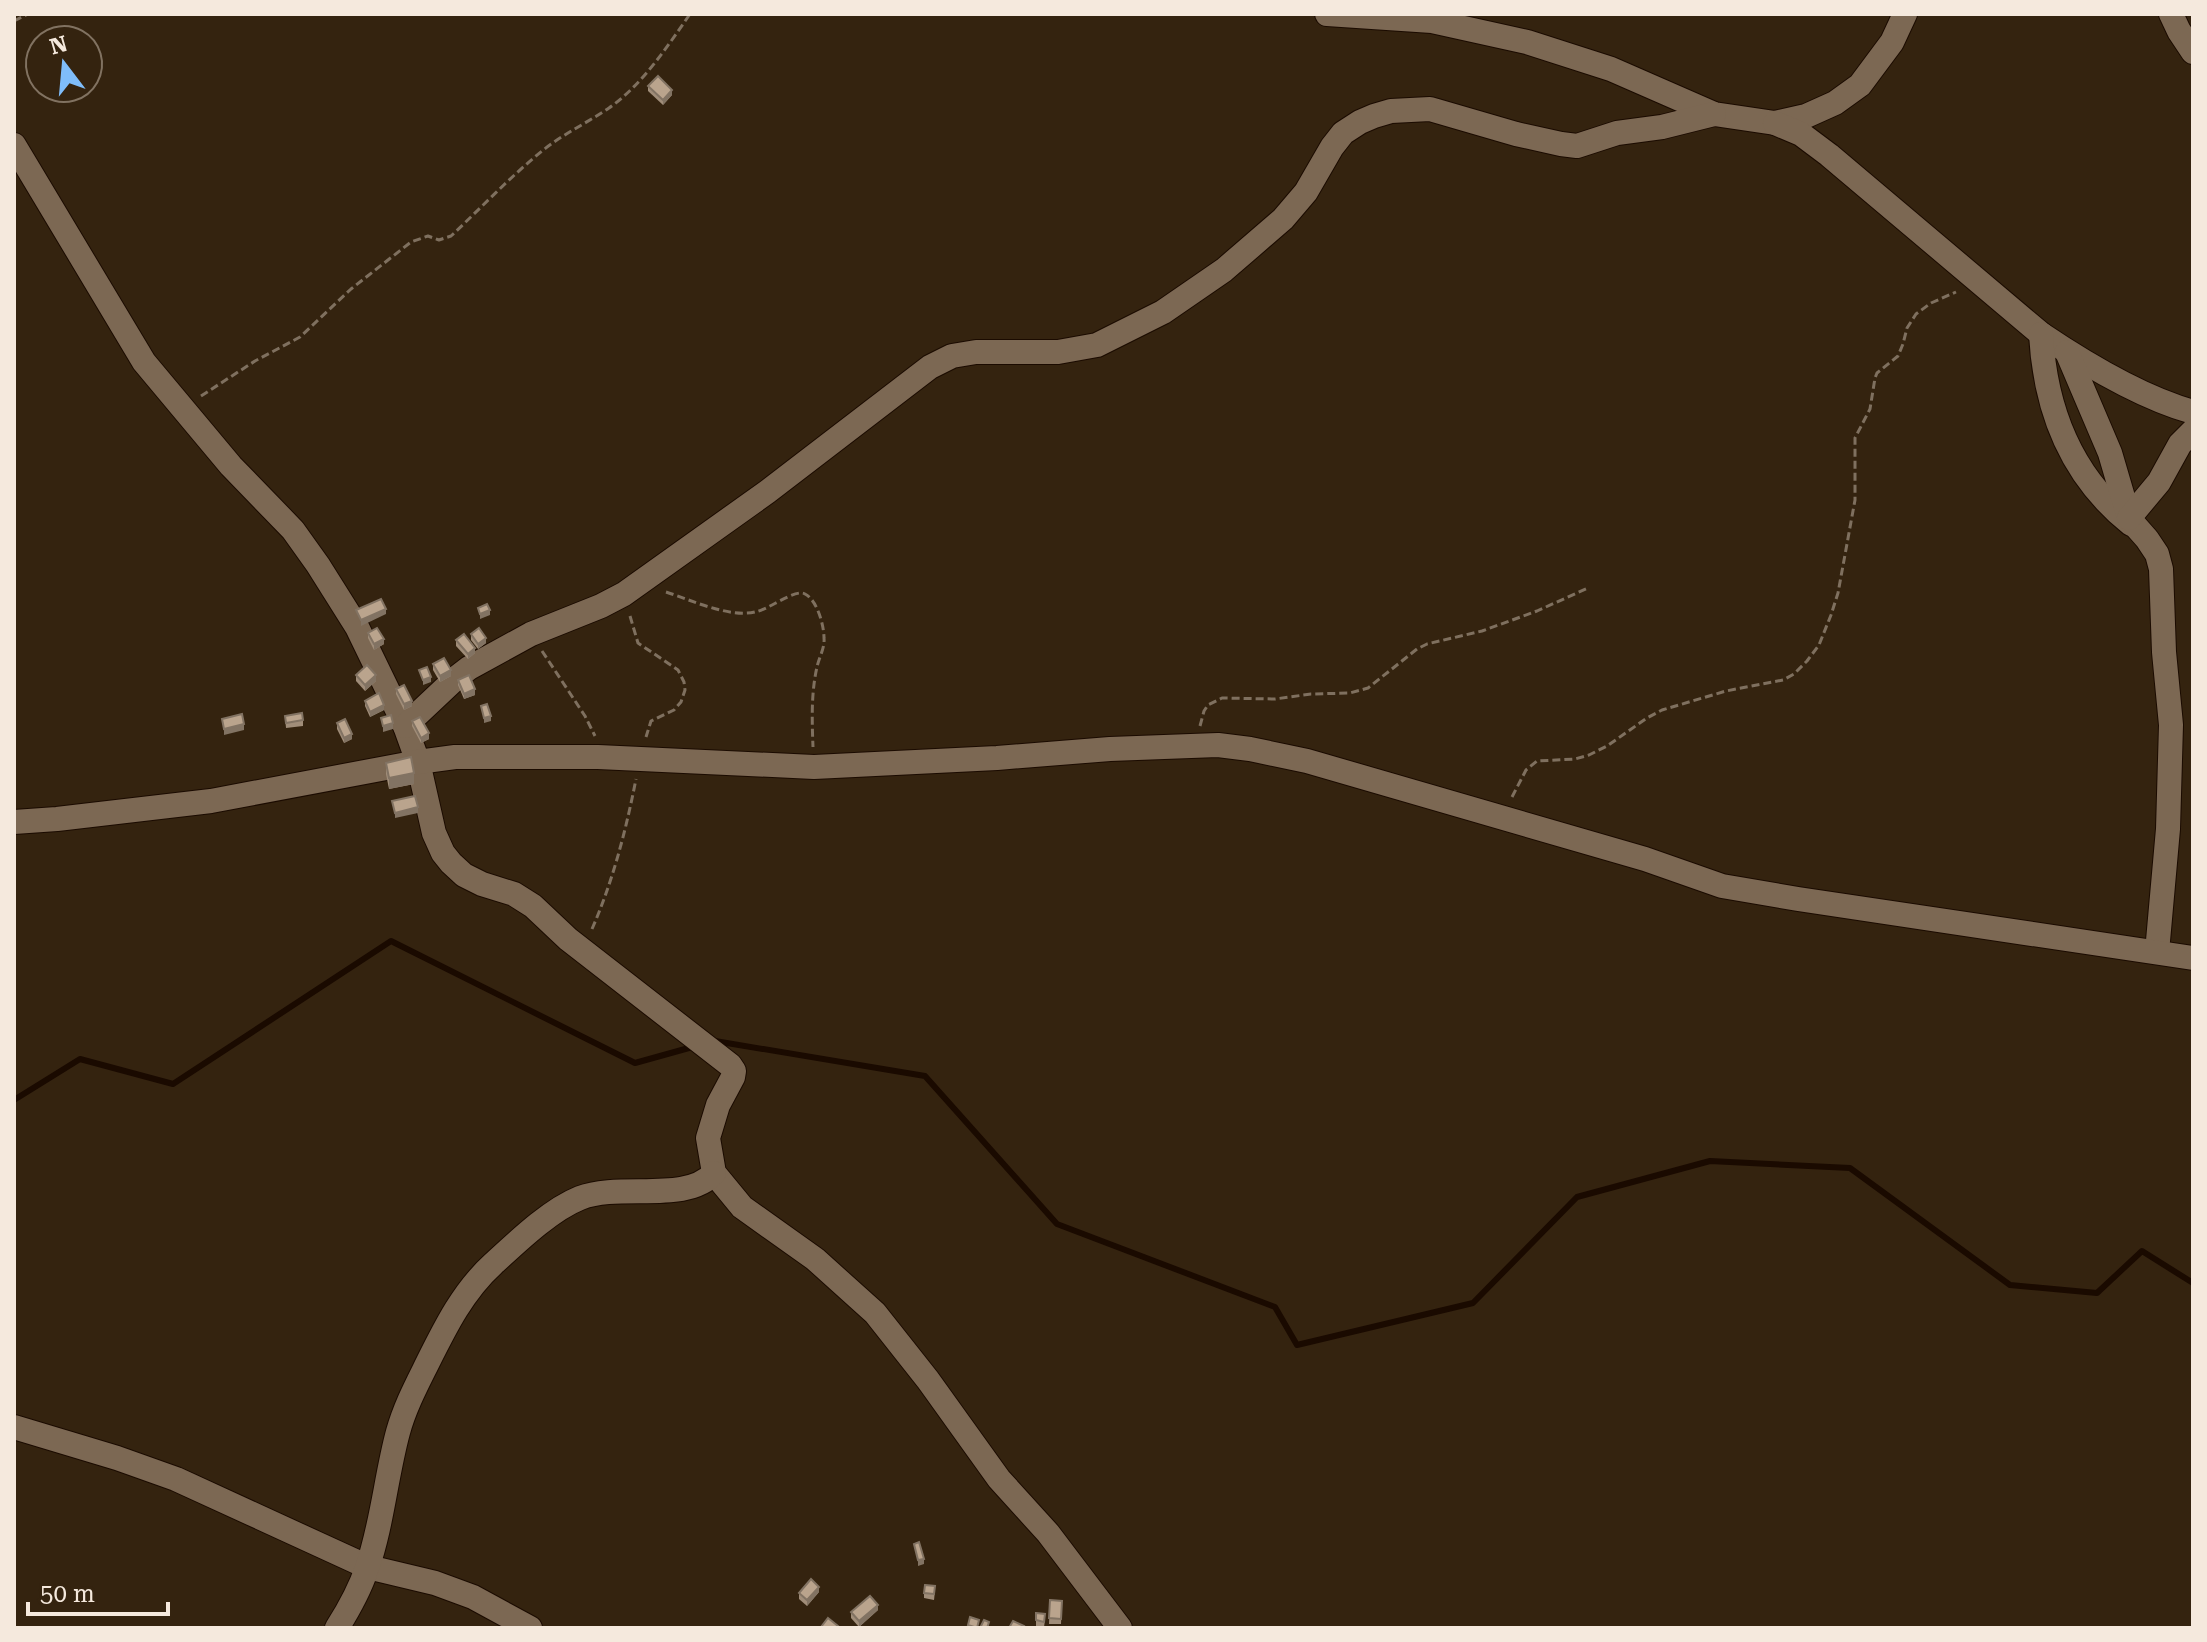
<svg xmlns="http://www.w3.org/2000/svg" width="2207" height="1642" font-family="'Roboto Serif',serif">
  <style>
    .lines { fill: none; stroke-linecap: round; stroke-linejoin: round }
    .stream { stroke: #1a0a00; stroke-width: 6 }
    .minor-casing { stroke: #1b0b00; stroke-width: 26 }
    .path { stroke: #7f705f; stroke-width: 3; stroke-dasharray: 8 4; stroke-linecap: butt }
    .minor { stroke: #7c6853; stroke-width: 24 }
    .wall { fill: #a08d79 }
    .shaded-wall { fill: #827363 }
    .building { fill: #baa48d; stroke: #827363; stroke-width: 2 }
  </style>
  <rect width="100%" height="100%" fill="#34230f"/>
  <g class="lines">
    <g class="stream">
      <polyline points="715,1041 925,1076 1057,1224 1275,1307 1297,1345 1473,1303 1577,1197 1710,1161 1850,1168 2010,1285 2097,1293 2142,1251 2193,1283"/>
      <polyline points="14,1100 80,1059 173,1084 391,941 635,1063 696,1046"/>
    </g>
    <g class="minor-casing">
      <g id="minor">
        <polyline points="1327,14 1432,21 1527,42 1611,69 1714,114 1775,123 1806,116 1835,103 1860,85 1892,42 1905,14"/>
        <polyline points="2171,14 2179,31 2193,52"/>
        <path d="M1775,123L1801,134L1829,155L2041,334C2084,363 2143,398 2193,412"/>
        <polyline points="14,145 144,362 231,466 293,530 318,565 357,627 405,726 418,762 434,833 443,853 451,863 464,875 482,884 514,894 533,906 568,939 730,1065 734,1071 733,1077 718,1105 708,1138 714,1173 742,1207 815,1259 875,1313 928,1380 999,1479 1048,1533 1120,1628"/>
        <path d="M2041,334C2045,410 2071,476 2131,524"/>
        <polyline points="2067,352 2110,453 2127,511 2132,522 2147,539 2157,554 2161,569 2164,652 2171,725 2168,829 2157,952"/>
        <polyline points="2129,518 2159,482 2180,444 2193,431"/>
        <polyline points="405,726 456,678 469,668 531,634 601,606 624,594 767,492 930,367 952,356 976,352 1058,352 1097,345 1163,312 1224,270 1283,219 1306,192 1332,147 1343,133 1360,122 1374,116 1391,111 1430,109 1516,134 1561,144 1577,146 1617,133 1662,127 1714,114"/>
        <polyline points="14,822 57,819 211,801 418,762 455,757 598,757 814,767 997,758 1110,749 1218,745 1250,749 1307,761 1645,859 1722,886 1798,899 2193,958"/>
        <polyline points="14,1427 117,1458 176,1479 368,1567 435,1583 473,1597 530,1628"/>
        <path d="M337,1628C349,1609 360,1589 367,1568C382,1526 386,1476 398,1432C404,1410 414,1390 424,1370C443,1332 461,1293 493,1264C517,1242 550,1210 580,1198C621,1182 686,1204 714,1173"/>
      </g>
    </g>
    <g class="path">
      <polyline points="14,21 28,14"/>
      <path d="M201,396L255,361L300,337L351,289L411,242L428,236L439,240L451,236C481,208 510,177 542,151C563,134 587,123 609,108C643,84 667,47 690,14"/>
      <path d="M666,592C691,600 729,618 755,612C768,610 796,588 805,594C817,600 824,625 824,638C825,648 819,657 817,667C811,693 812,721 813,747"/>
      <polyline points="630,616 638,643 678,670 684,682 685,690 681,702 674,710 651,721 646,737"/>
      <polyline points="542,651 585,716 595,736"/>
      <polyline points="1200,726 1204,711 1208,705 1222,698 1275,699 1311,694 1350,693 1368,688 1417,649 1427,644 1482,631 1537,611 1588,588"/>
      <polyline points="1512,797 1526,770 1537,761 1575,759 1589,755 1607,746 1647,718 1662,710 1726,691 1783,680 1794,674 1807,661 1819,645 1831,615 1838,593 1855,500 1855,438 1870,409 1875,378 1877,373 1898,356 1903,344 1907,328 1916,314 1931,303 1956,292"/>
      <path d="M592,929C613,881 626,830 636,779"/>
    </g>
    <use href="#minor" class="minor"/>
  </g>
  <g class="wall">
    <polygon points="648,86 672,95 663,105 648,91"/>
    <polygon points="368,633 384,644 374,650 368,638"/>
    <polygon points="471,634 486,643 478,649 471,640"/>
    <polygon points="456,640 475,653 468,659 456,646"/>
    <polygon points="433,664 451,676 440,682 433,670"/>
    <polygon points="356,675 376,681 365,691 356,681"/>
    <polygon points="458,680 475,695 464,699 458,685"/>
    <polygon points="396,689 412,706 404,710 396,694"/>
    <polygon points="365,701 384,710 370,717 365,706"/>
    <polygon points="285,716 303,720 303,726 286,728"/>
    <polygon points="412,721 429,739 421,743 412,726"/>
    <polygon points="337,723 352,739 344,743 337,729"/>
    <polygon points="386,763 414,784 389,789 386,774"/>
    <polygon points="935,1591 934,1600 924,1598 924,1593"/>
    <polygon points="819,1592 807,1606 799,1599 799,1593"/>
    <polygon points="1050,1600 1062,1601 1061,1624 1049,1624"/>
    <polygon points="878,1610 859,1627 851,1618 851,1612"/>
    <polygon points="1036,1613 1045,1620 1044,1627 1036,1626"/>
  </g>
  <g class="shaded-wall">
    <polygon points="672,90 672,95 663,105 663,100"/>
    <polygon points="386,609 386,614 361,626 361,620"/>
    <polygon points="490,610 490,615 480,619 480,614"/>
    <polygon points="486,638 486,643 478,649 478,644"/>
    <polygon points="384,639 384,644 374,650 374,644"/>
    <polygon points="475,648 475,653 468,659 468,654"/>
    <polygon points="451,670 451,676 440,682 440,676"/>
    <polygon points="376,675 376,681 365,691 365,685"/>
    <polygon points="431,677 431,682 423,685 423,680"/>
    <polygon points="475,689 475,695 464,699 464,694"/>
    <polygon points="412,701 412,706 404,710 404,704"/>
    <polygon points="384,705 384,710 370,717 370,712"/>
    <polygon points="491,716 491,721 484,723 484,718"/>
    <polygon points="393,723 393,729 383,732 383,726"/>
    <polygon points="244,724 244,730 224,735 224,729"/>
    <polygon points="429,733 429,739 421,743 421,738"/>
    <polygon points="352,734 352,739 344,743 344,738"/>
    <polygon points="414,773 414,784 389,789 389,778"/>
    <polygon points="418,807 418,813 395,818 395,813"/>
    <polygon points="924,1559 924,1564 918,1566 918,1560"/>
    <polygon points="819,1587 819,1592 807,1606 807,1600"/>
    <polygon points="878,1605 878,1610 859,1627 859,1621"/>
  </g>
  <g class="building">
    <polygon points="658,76 672,90 663,100 648,86"/>
    <polygon points="381,599 386,609 361,620 356,610"/>
    <polygon points="487,604 490,610 480,614 478,608"/>
    <polygon points="377,628 384,639 374,644 368,633"/>
    <polygon points="479,628 486,638 478,644 471,634"/>
    <polygon points="464,634 475,648 468,654 456,640"/>
    <polygon points="444,658 451,670 440,676 433,664"/>
    <polygon points="367,665 376,675 365,685 356,675"/>
    <polygon points="427,667 431,677 423,680 419,670"/>
    <polygon points="469,675 475,689 464,694 458,680"/>
    <polygon points="404,685 412,701 404,704 396,689"/>
    <polygon points="379,693 384,705 370,712 365,701"/>
    <polygon points="487,704 491,716 484,718 481,706"/>
    <polygon points="302,713 303,720 286,723 285,716"/>
    <polygon points="242,714 244,724 224,729 222,719"/>
    <polygon points="391,715 393,723 383,726 381,718"/>
    <polygon points="420,717 429,733 421,738 412,721"/>
    <polygon points="345,719 352,734 344,738 337,723"/>
    <polygon points="411,757 414,773 389,778 386,763"/>
    <polygon points="415,796 418,807 395,813 392,801"/>
    <polygon points="919,1542 924,1559 918,1560 914,1544"/>
    <polygon points="811,1579 819,1587 807,1600 799,1593"/>
    <polygon points="925,1585 935,1586 934,1594 924,1593"/>
    <polygon points="870,1596 878,1605 859,1621 851,1612"/>
    <polygon points="1050,1600 1062,1601 1061,1619 1049,1618"/>
    <polygon points="1036,1613 1045,1614 1044,1622 1036,1620"/>
    <polygon points="970,1617 979,1620 977,1628 968,1625"/>
    <polygon points="828,1618 838,1626 837,1628 821,1627"/>
    <polygon points="984,1620 989,1622 987,1628 980,1628"/>
    <polygon points="1013,1621 1024,1626 1023,1628 1009,1628"/>
  </g>
  <rect width="2207" height="1642" fill="none" stroke="#f5e9dd" stroke-width="32"/>
  <g transform="translate(64 64) rotate(344)"><circle r="38" fill="#34230f" stroke="#817261" stroke-width="2"/>
  <path d="M0-6L14 30L0 20L-14 30Z" fill="#7fbdfa"/>
  <text y="-12" font-size="22" font-weight="bold" text-anchor="middle" fill="#f5e9dd">N</text>
  </g>
  <path d="M28 1602v12h140v-12" fill="none" stroke="#f5e9dd" stroke-width="4"/>
  <text x="40" y="1602" font-size="24" fill="#f5e9dd" stroke="#34230f" stroke-width="6" paint-order="stroke">50 m</text>
</svg>
